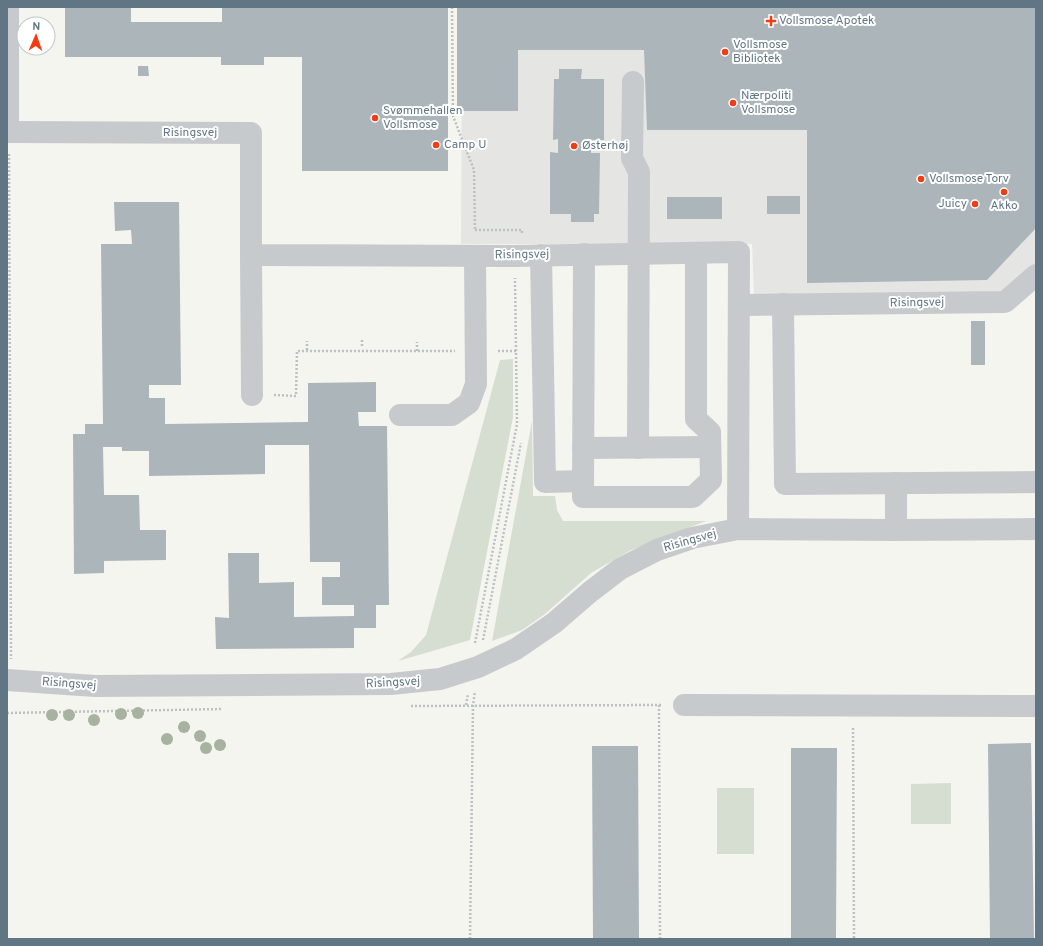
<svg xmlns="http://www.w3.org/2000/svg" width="1043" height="946" font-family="Overpass,sans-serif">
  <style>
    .built { fill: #e5e6e4 }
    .green { fill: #d6ddd1 }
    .building { fill: #acb5b9 }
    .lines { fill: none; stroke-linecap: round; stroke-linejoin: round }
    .path { stroke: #bdc0c2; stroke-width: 2.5; stroke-dasharray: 2 2; stroke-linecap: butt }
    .minor { stroke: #c7cacd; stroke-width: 22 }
    .tree { fill: #a7b2a1 }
    .poi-dot { fill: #f33c12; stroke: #fff; stroke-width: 1.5 }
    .labels { text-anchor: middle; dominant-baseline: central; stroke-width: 4; stroke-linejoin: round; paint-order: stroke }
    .poi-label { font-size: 12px; fill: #617684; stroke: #fff; text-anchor: start }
    .street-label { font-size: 12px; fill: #617684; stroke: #fff }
  </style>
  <rect width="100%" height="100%" fill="#f5f5f0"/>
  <polygon class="built" points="462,7 1036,7 1036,263 1001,293 754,297 752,244 461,244"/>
  <g class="green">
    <polygon points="513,359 513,417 470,640 398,661 411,652 426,635 500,360"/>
    <polygon points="532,421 533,496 555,496 557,510 563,521 706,521 631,550 591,573 545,614 522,630 492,641"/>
    <polygon points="951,783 951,824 911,824 911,784"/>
    <rect x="717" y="788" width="37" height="66"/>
  </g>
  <g class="building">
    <polygon points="65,7 131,7 131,22 222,22 222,7 448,7 448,171 302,171 302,57 264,57 264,65 221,65 221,57 65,57"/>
    <polygon points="457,7 1036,7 1036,228 987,280 807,283 807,130 647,130 644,50 518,50 518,111 457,111"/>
    <polygon points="138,66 148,66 149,76 138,76"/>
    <polygon points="559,69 582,69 581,79 604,79 604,140 591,140 591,153 600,153 599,214 594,214 594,222 571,222 571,214 550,214 550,152 558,153 558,139 553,140 554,79 559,79"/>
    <rect x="767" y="196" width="33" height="18"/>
    <rect x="667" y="197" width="55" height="22"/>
    <polygon points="114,202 179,202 181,385 149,385 149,398 165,398 165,424 308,422 308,383 376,382 376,412 358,412 359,426 387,426 389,605 376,605 376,628 354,628 354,648 216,649 215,617 229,618 228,553 259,553 259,583 294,582 294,617 354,616 354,605 322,605 322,577 340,577 340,562 310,562 309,445 265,445 265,474 149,476 149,451 122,451 122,447 103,447 104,495 139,495 140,530 166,530 166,560 104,561 104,573 74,574 73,434 85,434 85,424 103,424 101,244 132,244 131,230 115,231"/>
    <rect x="971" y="321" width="14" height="44"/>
    <polygon points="1031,743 1034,939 990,939 988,744"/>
    <polygon points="592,746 638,746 639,939 593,939"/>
    <polygon points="791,748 837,748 836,939 791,939"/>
  </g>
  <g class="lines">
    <g class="path">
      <polyline points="452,7 453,116 474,170 475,231"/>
      <polyline points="9,154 11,659"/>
      <polyline points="475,230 522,230 522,234"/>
      <polyline points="362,340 362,346"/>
      <polyline points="307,350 307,341"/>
      <polyline points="417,351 417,342"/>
      <polyline points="498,351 517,351"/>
      <polyline points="274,395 296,396 297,351 455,351"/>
      <polyline points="483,640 521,443"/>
      <polyline points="475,643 517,424 515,278"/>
      <polyline points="466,705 468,694"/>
      <polyline points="659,705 660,939"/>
      <polyline points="411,706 662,705"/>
      <polyline points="7,713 222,709"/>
      <polyline points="853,728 854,939"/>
      <polyline points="470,939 473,705 475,691"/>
    </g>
    <g class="minor">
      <polyline points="8,7 8,132"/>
      <polyline points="633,82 632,158 639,172 638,448"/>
      <polyline points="7,132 251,133 251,255 515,256 739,252 738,529"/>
      <polyline points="584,254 583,497 693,497 711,480 710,432 696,419 696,253"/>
      <polyline points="251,255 252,395"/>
      <polyline points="541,255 545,482 583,481"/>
      <polyline points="783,304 785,484 1036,482"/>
      <polyline points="739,305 1005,302 1036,275"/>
      <polyline points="400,415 452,415 469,403 476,384 475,256"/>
      <polyline points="583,448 710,447"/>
      <polyline points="896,483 896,530"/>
      <polyline points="7,680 95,686 391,684 440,679 478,667 516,649 554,623 590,592 620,569 657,550 692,538 738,529 896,530 1036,529"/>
      <polyline points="684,705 1036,706"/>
    </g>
  </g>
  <g class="tree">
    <circle cx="138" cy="713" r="6"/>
    <circle cx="121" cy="714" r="6"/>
    <circle cx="52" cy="715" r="6"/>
    <circle cx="69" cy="715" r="6"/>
    <circle cx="94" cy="720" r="6"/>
    <circle cx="184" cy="727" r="6"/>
    <circle cx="200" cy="736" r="6"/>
    <circle cx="167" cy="739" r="6"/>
    <circle cx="220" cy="745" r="6"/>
    <circle cx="206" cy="748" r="6"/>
  </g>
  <g class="poi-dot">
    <path d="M769 15h4v4h4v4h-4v4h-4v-4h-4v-4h4z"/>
    <circle cx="725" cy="52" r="4"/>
    <circle cx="733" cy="103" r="4"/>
    <circle cx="375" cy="118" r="4"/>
    <circle cx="436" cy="145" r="4"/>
    <circle cx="574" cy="146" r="4"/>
    <circle cx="921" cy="179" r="4"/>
    <circle cx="1004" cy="192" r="4"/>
    <circle cx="975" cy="204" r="4"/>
  </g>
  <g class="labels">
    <g class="poi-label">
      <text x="779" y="21">Vollsmose Apotek</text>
      <text x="733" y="45">Vollsmose<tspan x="733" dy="14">Bibliotek</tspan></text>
      <text x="741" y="96">Nærpoliti<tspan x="741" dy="14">Vollsmose</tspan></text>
      <text x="383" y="111">Svømmehallen<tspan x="383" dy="14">Vollsmose</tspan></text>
      <text x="444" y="145">Camp U</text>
      <text x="582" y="146">Østerhøj</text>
      <text x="929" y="179">Vollsmose Torv</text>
      <text x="967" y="204" text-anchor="end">Juicy</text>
      <text x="1004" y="206" text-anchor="middle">Akko</text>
    </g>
    <g class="street-label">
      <text x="190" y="133">Risingsvej</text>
      <text transform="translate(522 255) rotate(-1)">Risingsvej</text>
      <text transform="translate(917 303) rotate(-1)">Risingsvej</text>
      <text transform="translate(690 541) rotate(-16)">Risingsvej</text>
      <text transform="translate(393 683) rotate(-3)">Risingsvej</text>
      <text transform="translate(69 684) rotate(4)">Risingsvej</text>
    </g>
  </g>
  <rect width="1043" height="946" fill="none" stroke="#617684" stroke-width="16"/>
  <g transform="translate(36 36) rotate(2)"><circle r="19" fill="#ffffff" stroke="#c0c8ce"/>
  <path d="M0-3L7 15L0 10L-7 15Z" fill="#f33c12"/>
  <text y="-6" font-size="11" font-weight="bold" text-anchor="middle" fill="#617684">N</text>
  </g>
</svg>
